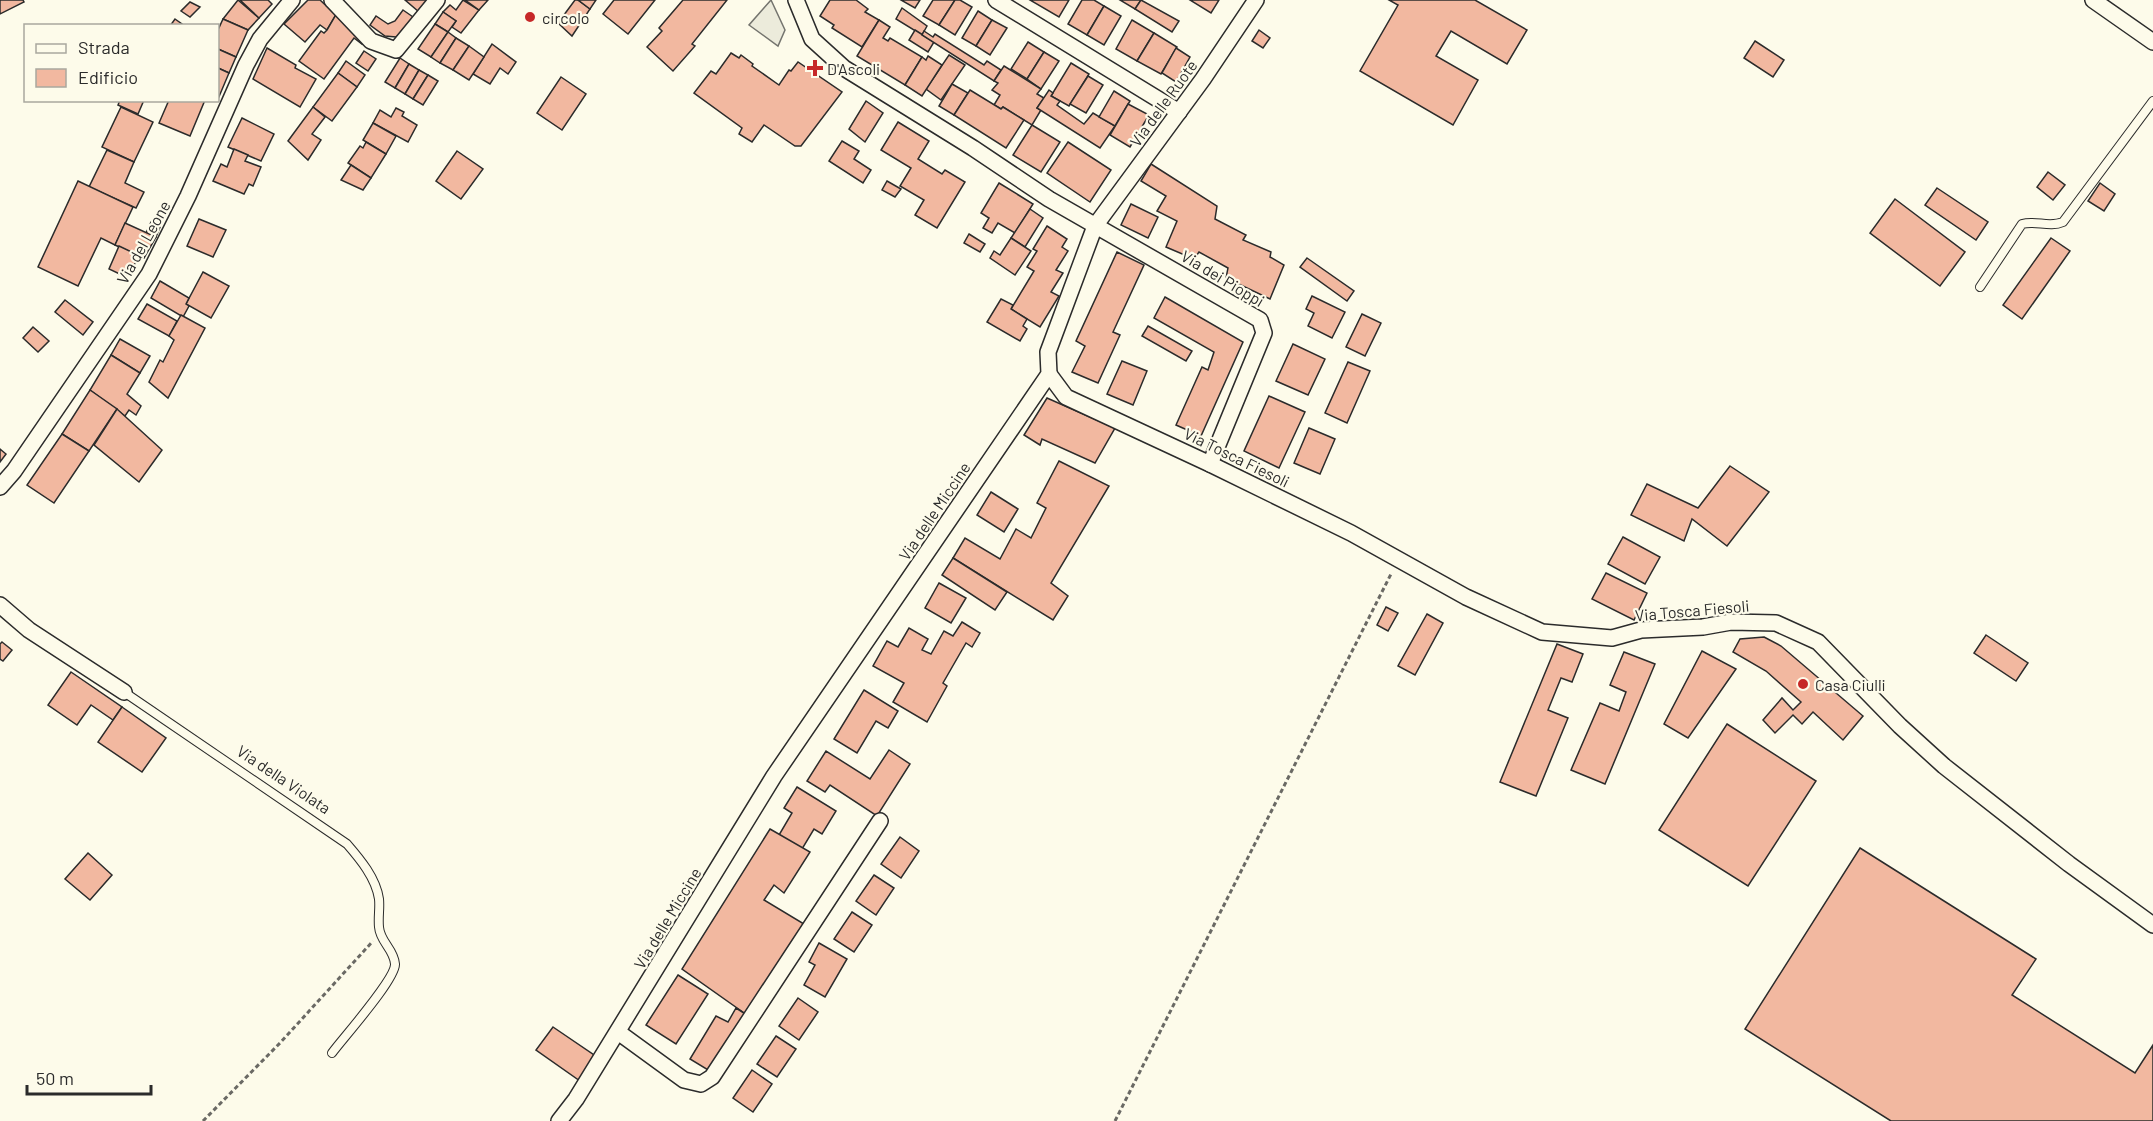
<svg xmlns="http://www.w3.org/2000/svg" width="2153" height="1121" font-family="Barlow,sans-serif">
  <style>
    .green { fill: #ecebdb; stroke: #74746e; stroke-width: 1.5 }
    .building { fill: #f2b8a0; stroke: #2b2b2b; stroke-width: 1.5 }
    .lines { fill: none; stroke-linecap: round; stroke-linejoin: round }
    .lane-casing { stroke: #2b2b2b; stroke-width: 10 }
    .street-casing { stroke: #2b2b2b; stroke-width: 18 }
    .path { stroke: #6a6964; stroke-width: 3; stroke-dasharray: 4.5 3; stroke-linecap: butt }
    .lane { stroke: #fdfbea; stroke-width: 8 }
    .street { stroke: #fdfbea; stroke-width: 15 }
    .poi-dot { fill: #c62828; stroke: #fdfbea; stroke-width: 2 }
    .labels { text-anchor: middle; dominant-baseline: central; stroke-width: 4.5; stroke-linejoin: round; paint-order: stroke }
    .poi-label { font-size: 16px; fill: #2b2b2b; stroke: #fdfbea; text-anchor: start }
    .street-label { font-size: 16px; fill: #2b2b2b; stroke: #fdfbea }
  </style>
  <rect width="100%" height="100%" fill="#fdfbea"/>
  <polygon class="green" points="771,0 785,30 778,46 749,25"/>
  <g class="building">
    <polygon points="0,0 23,0 24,2 0,14"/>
    <polygon points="238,0 259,18 248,30 223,19"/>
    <polygon points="240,0 268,0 272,4 259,18"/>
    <polygon points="308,0 320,0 336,15 327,30 320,25 305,42 284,24"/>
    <polygon points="405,0 428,0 419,12"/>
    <polygon points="463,0 479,10 461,33 452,27 456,21 443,12 450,5 456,10"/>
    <polygon points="465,0 488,0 479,10"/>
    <polygon points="575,0 578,0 590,9 572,36 558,23"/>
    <polygon points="578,0 596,0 590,9"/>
    <polygon points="614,0 655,0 628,34 603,14"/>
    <polygon points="683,0 727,0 692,44 695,46 673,71 647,47 662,31 659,28"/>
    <polygon points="830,0 856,0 868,9 865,12 879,20 862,47 832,28 834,25 820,16"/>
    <polygon points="901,0 920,0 915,8"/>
    <polygon points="933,0 955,0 939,25 923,16"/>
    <polygon points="955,0 960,0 972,7 955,35 939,25"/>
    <polygon points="1030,0 1069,0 1059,17"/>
    <polygon points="1082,0 1094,0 1104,6 1087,35 1068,24"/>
    <polygon points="1120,0 1141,0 1135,9"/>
    <polygon points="1141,0 1179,21 1172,32 1135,9"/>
    <polygon points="1190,0 1219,0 1211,13"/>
    <polygon points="1389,0 1475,0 1527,30 1507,64 1451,31 1436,56 1478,80 1453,125 1360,71 1398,5"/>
    <polygon points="190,2 200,7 190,17 181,11"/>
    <polygon points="1104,6 1121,16 1104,45 1087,35"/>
    <polygon points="902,8 927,26 922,35 896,19"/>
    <polygon points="403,10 416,19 402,34 396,37 385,36 370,25 376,16 388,24 395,21"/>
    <polygon points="338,11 365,38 362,44 354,38 324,79 299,61 321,31 324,33 327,30"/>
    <polygon points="978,11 992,20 976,46 962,38"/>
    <polygon points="443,12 456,21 448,32 435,24"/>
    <polygon points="175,19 182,24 181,26 170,26"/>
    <polygon points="223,19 248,30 236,57 218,49 218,30"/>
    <polygon points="879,20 890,27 883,38 888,41 890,38 922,57 905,85 857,56"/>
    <polygon points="992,20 1007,28 990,55 976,46"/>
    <polygon points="1132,20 1154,33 1137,61 1116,49"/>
    <polygon points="435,24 448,32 431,57 418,49"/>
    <polygon points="915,30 934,42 928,52 909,40"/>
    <polygon points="1259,30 1270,38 1263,48 1252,41"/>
    <polygon points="924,31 933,37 935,34 984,65 987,61 1001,70 994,81 922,35"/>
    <polygon points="448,32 456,38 440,63 431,57"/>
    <polygon points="1154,33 1177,47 1161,74 1137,61"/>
    <polygon points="456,38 469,46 453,70 440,63"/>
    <polygon points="1755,41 1784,60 1773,77 1744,58"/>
    <polygon points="1028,42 1044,52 1027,79 1011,69"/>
    <polygon points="492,44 516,62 508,74 500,68 490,84 473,74"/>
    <polygon points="469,46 484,57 469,80 453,70"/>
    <polygon points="267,48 296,65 295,68 316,79 300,107 253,79"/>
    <polygon points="1176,48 1190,57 1176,82 1162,73"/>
    <polygon points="218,49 236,57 229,73 218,68"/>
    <polygon points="364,51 376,59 368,71 356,63"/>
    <polygon points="1044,52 1059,61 1041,89 1027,79"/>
    <polygon points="731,53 739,58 741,55 753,64 752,66 779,85 789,70 791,71 798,62 842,92 801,146 795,146 764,125 752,142 739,134 742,128 694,93 711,71 716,74"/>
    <polygon points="949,55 965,65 941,100 926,89"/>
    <polygon points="928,56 942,65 922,96 905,85 922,57 926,60"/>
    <polygon points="400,58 409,64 395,88 385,82"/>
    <polygon points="346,61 365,75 357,87 338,73"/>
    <polygon points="1071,63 1089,74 1069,106 1051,96"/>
    <polygon points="409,64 419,70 405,94 395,88"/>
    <polygon points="1004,66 1041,89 1037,94 1044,98 1037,108 1041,110 1032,125 1003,107 1001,109 994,105 1000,95 992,90 998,83 994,81"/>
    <polygon points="218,68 229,73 218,99"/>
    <polygon points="419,70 428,75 413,99 405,94"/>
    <polygon points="338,73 357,87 332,121 313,107"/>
    <polygon points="428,75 438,81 423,105 413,99"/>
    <polygon points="1088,76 1103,85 1086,113 1070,104"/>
    <polygon points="561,77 586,94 562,130 537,113"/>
    <polygon points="952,84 968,93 954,115 939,106"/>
    <polygon points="970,90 1001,109 1003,107 1024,120 1006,148 954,115"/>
    <polygon points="1049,90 1053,93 1051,96 1060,101 1057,105 1084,124 1093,113 1115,126 1100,148 1037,108"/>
    <polygon points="1114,91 1130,101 1115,126 1099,117"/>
    <polygon points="120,100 144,100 138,114 118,105"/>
    <polygon points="169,100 205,100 190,136 159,123"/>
    <polygon points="866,101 883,113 865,142 849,129"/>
    <polygon points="1128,104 1149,115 1130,147 1110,135"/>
    <polygon points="121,107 153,122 134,162 102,147"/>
    <polygon points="313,107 325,117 312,134 321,140 308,160 288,141"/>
    <polygon points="396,108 404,112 402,116 417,125 408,142 373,123 380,110 391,117"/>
    <polygon points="242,118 274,134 261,161 228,147"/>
    <polygon points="898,122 929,141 918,159 942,174 945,170 965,182 937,228 915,215 924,200 900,186 911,168 881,150"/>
    <polygon points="373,123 396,136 386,154 363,140"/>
    <polygon points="1032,125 1060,142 1041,172 1013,155"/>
    <polygon points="842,141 859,151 854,159 871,170 863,183 829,161"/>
    <polygon points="366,142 386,154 371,178 348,163 360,146 363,148"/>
    <polygon points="1068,142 1111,170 1090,202 1047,173"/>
    <polygon points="234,149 248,155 245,161 261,167 253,186 249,184 244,194 213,181 221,164 227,167"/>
    <polygon points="107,150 134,162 125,183 144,192 136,208 89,187"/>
    <polygon points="457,151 483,169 461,199 436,181"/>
    <polygon points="1151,164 1217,206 1215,219 1246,235 1243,240 1271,252 1270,257 1284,265 1270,299 1226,278 1228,268 1199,252 1194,259 1166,247 1177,221 1157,211 1166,196 1141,181"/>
    <polygon points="351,165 371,178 363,190 341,180"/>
    <polygon points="2048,172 2065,185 2053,200 2037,187"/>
    <polygon points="78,181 133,207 115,245 101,238 78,286 38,267"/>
    <polygon points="887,181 901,189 895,197 882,190"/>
    <polygon points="999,183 1033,204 1015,233 998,223 992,233 983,228 989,218 981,213"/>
    <polygon points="2100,183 2115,194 2104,211 2088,201"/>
    <polygon points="1937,188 1988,222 1976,240 1925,205"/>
    <polygon points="1895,199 1965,252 1940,286 1870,233"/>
    <polygon points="1131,204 1158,217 1148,238 1121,225"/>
    <polygon points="1030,209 1043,218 1025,247 1011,238"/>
    <polygon points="199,219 226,230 213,257 187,246"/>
    <polygon points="151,222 160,227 156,237 146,233"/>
    <polygon points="125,223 156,237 144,258 115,245"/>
    <polygon points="1047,226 1067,239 1062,247 1068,251 1056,270 1063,273 1051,292 1059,296 1040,327 1011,309 1034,271 1027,267 1037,251 1033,249"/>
    <polygon points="969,234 985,244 980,252 964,243"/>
    <polygon points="1011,238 1031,251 1015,275 990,258 994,251 1000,255"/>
    <polygon points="2051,238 2070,251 2022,319 2003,305"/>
    <polygon points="119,246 140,256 126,277 109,269"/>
    <polygon points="1117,252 1144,265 1113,332 1120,335 1098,383 1072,372 1085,346 1076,341"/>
    <polygon points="1307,258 1354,291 1347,301 1300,267"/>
    <polygon points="203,272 229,286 211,318 186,304"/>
    <polygon points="160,281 189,298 186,304 189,306 183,317 151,298"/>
    <polygon points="1312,296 1345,312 1332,338 1308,326 1314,313 1306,309"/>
    <polygon points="1165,297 1243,342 1201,436 1176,425 1202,367 1208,370 1214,352 1154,318"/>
    <polygon points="1001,299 1013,305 1011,309 1027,319 1023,326 1027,329 1020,341 987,322"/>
    <polygon points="65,300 93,322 83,335 55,312"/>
    <polygon points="147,304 177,321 169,336 138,319"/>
    <polygon points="1362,314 1381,323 1365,356 1346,347"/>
    <polygon points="181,315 205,328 168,398 149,382 160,360 163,362 174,340 169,336"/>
    <polygon points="1148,326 1192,351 1186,361 1142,336"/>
    <polygon points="33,327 49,341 38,352 23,338"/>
    <polygon points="120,339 150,356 140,373 111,355"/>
    <polygon points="1293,344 1325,359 1308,395 1276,381"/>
    <polygon points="111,355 140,373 127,394 141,406 136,415 129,410 125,416 90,390"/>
    <polygon points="1122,361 1147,371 1133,405 1107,394"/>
    <polygon points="1348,362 1370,371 1347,423 1325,413"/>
    <polygon points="90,390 117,409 89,451 62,434"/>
    <polygon points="1269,396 1305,412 1279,468 1244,451"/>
    <polygon points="1047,398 1115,428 1095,463 1042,439 1040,445 1024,435"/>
    <polygon points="117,409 162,450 139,482 94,445"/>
    <polygon points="1309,428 1335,439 1320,474 1294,463"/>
    <polygon points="62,434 89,451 54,503 27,485"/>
    <polygon points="0,449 6,454 0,462"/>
    <polygon points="1059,461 1109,486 1051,583 1068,596 1053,620 953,558 965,538 1000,559 1016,529 1031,538 1046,508 1037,503"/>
    <polygon points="1730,466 1769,492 1727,546 1692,519 1684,541 1631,515 1647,484 1698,508"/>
    <polygon points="991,492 1018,509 1004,532 977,515"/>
    <polygon points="1623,537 1660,557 1645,584 1608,564"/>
    <polygon points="953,558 1007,592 995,610 942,575"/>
    <polygon points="1606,573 1647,593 1634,620 1592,599"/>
    <polygon points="939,583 966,598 951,623 925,608"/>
    <polygon points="1386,607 1398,613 1388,631 1377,625"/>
    <polygon points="1427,614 1443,623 1415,675 1398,666"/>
    <polygon points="962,622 980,633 972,647 966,643 943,683 947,686 927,722 893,702 904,683 873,666 887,641 898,647 909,628 928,639 922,650 931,654 944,631 953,636"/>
    <polygon points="1986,635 2028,663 2016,681 1974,653"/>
    <polygon points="1764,637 1781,646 1863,716 1843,740 1813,712 1802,724 1793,715 1775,733 1763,720 1782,698 1793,710 1801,702 1766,671 1733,652 1740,639"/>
    <polygon points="2,642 12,650 3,661 0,659 0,644"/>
    <polygon points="1557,644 1583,654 1572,682 1561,678 1548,710 1568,718 1536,796 1500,782"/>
    <polygon points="1702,651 1736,669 1688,738 1664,724"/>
    <polygon points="1624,652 1655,664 1605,784 1571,770 1600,703 1619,711 1626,692 1610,685"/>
    <polygon points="71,672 122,707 113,720 91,705 77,725 48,705"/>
    <polygon points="864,690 898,711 888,728 876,721 857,753 834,739"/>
    <polygon points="122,707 166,738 142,772 98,742"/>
    <polygon points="1727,724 1816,781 1748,886 1659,830"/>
    <polygon points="889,750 910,764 877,816 830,785 825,792 807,781 826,751 870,779"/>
    <polygon points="797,787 836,811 822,834 814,829 802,849 779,835 792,813 784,808"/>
    <polygon points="770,829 810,852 784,893 774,885 764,900 804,924 747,1015 682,969"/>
    <polygon points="900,837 919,851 901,878 881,864"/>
    <polygon points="1860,848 2036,959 2012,995 2135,1073 2153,1045 2153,1121 1891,1121 1745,1029"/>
    <polygon points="88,853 112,875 90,900 65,879"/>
    <polygon points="874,875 894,888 876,915 856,901"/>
    <polygon points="852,912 872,925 854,952 834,939"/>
    <polygon points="819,943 847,959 825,997 804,985 815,965 809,962"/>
    <polygon points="678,975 708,994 676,1044 646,1025"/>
    <polygon points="798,998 818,1012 799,1040 779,1026"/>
    <polygon points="736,1008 747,1015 713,1073 690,1059 716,1016 728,1022"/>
    <polygon points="553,1027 597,1057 580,1081 536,1050"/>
    <polygon points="776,1036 796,1049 777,1077 757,1064"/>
    <polygon points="752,1070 772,1084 753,1112 733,1098"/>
  </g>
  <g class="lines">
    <g class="lane-casing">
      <g id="lane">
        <path d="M1980,287L2022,224C2036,220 2049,228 2063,222L2153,101"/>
        <path d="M124,692L347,844C360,859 376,878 379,899C380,908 378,917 379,927C380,942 394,949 395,964C396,979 343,1038 332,1053"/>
      </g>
    </g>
    <g class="street-casing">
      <g id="street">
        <polyline points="332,0 371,41 396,50 437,0"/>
        <polyline points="796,0 812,39 844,68 973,148 1049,199 1260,320 1264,333 1210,464"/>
        <polyline points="996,0 1179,112"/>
        <polyline points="2093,0 2153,42"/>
        <polyline points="1049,374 1066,397 1210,464 1351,533 1466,597 1542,632 1612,638 1641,630 1703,627 1731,622 1776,623 1818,642 1900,726 1944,766 2069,864 2153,925"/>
        <polyline points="0,487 14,471 149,274 188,196 246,65 260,39 292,0"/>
        <polyline points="0,605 29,630 124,692"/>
        <polyline points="618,1032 684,1080 701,1084 712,1077 880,821"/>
        <polyline points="559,1121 576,1099 774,776 1049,374 1048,352 1095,226 1203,79 1256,0"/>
      </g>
    </g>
    <g class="path">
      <polyline points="203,1121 280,1043 373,941"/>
      <polyline points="1115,1121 1392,572"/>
    </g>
    <use href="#lane" class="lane"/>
    <use href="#street" class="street"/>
  </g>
  <g class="poi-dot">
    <circle cx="530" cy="17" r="6"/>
    <path d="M812 59h6v6h6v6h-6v6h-6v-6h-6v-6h6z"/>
    <circle cx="1803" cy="684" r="6"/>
  </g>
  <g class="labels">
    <g class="poi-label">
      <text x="542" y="17">circolo</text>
      <text x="827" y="68">D'Ascoli</text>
      <text x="1815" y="684">Casa Ciulli</text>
    </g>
    <g class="street-label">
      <text transform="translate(1163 103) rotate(-54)">Via delle Ruote</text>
      <text transform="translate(143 242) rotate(-61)">Via del Leone</text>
      <text transform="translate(1223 278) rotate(31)">Via dei Pioppi</text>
      <text transform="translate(1237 457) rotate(26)">Via Tosca Fiesoli</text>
      <text transform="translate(934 511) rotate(-56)">Via delle Miccine</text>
      <text transform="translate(1692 610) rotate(-5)">Via Tosca Fiesoli</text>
      <text transform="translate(284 779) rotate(34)">Via della Violata</text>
      <text transform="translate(667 918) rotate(-59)">Via delle Miccine</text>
    </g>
  </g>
  <rect x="24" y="24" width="195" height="78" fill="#fdfbea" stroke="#a9a89e" stroke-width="1.5"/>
  <rect x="36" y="44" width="30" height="9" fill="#fdfbea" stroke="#a9a89e" stroke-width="1.5"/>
  <text x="78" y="54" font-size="18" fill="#2b2b2b">Strada</text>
  <rect x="36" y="69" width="30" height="18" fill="#f2b8a0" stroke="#a9a89e" stroke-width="1.5"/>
  <text x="78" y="84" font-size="18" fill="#2b2b2b">Edificio</text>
  <path d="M27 1085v9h124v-9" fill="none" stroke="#2b2b2b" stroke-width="3"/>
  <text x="36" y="1085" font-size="18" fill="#2b2b2b" stroke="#fdfbea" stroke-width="4.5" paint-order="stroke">50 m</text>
</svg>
